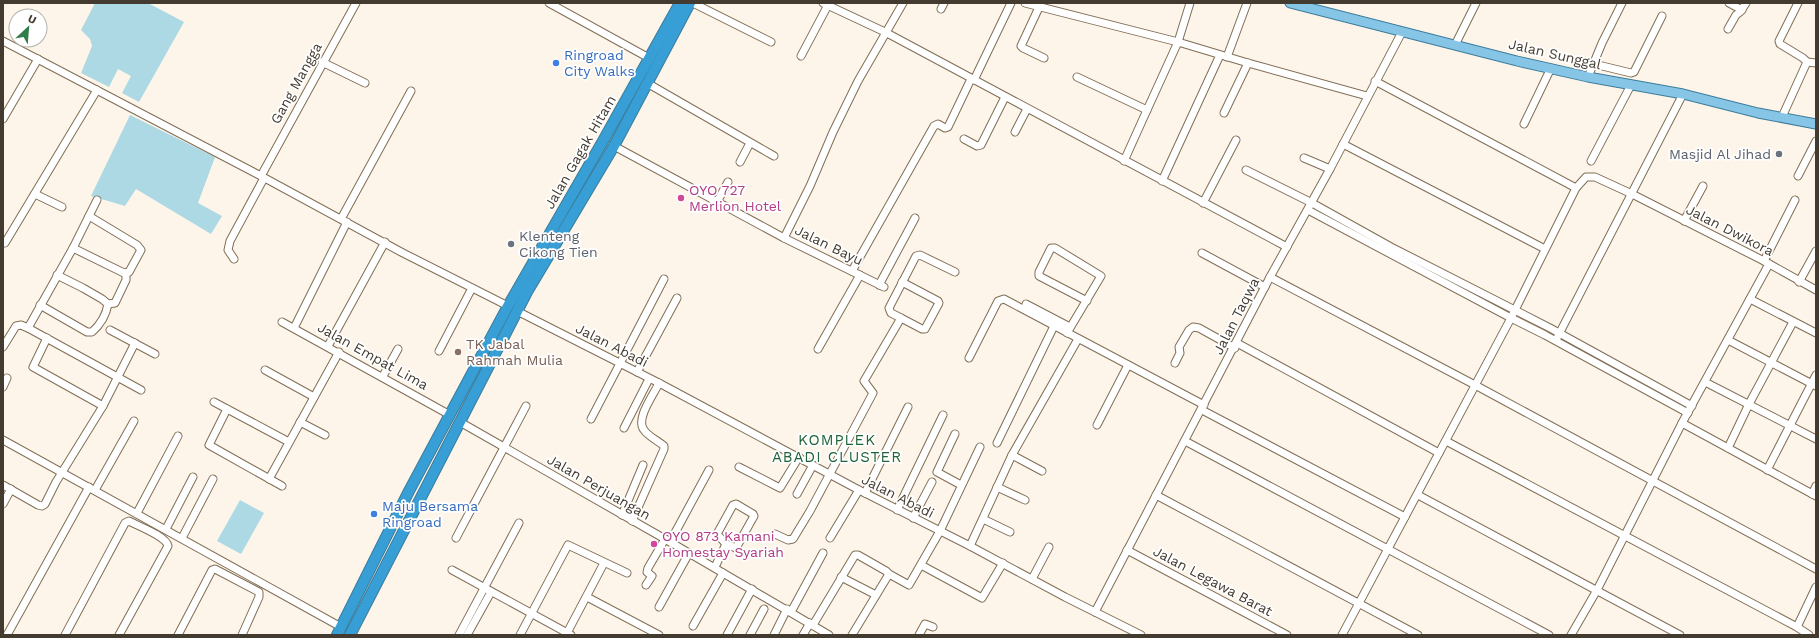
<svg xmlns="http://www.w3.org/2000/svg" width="1819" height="638" font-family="'Work Sans',sans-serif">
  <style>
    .water { fill: #acd9e4 }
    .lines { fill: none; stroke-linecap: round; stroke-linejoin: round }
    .minor-casing { stroke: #806e55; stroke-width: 9 }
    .major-casing { stroke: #3b7c9b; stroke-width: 11 }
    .highway-casing { stroke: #3b7c9b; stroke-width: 12 }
    .minor { stroke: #fff; stroke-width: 7 }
    .major { stroke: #87c5e6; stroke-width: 9 }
    .highway { stroke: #379fd5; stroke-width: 10 }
    .shop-dot { fill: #3f7fe0; stroke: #fff; stroke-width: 1.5 }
    .worship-dot { fill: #6b7280; stroke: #fff; stroke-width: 1.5 }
    .hotel-dot { fill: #d1479c; stroke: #fff; stroke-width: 1.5 }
    .education-dot { fill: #8d6e63; stroke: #fff; stroke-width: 1.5 }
    .labels { text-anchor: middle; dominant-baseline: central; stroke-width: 3.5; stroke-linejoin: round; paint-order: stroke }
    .street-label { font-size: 14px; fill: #433b30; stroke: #fff }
    .shop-label { font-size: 14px; fill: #366cbe; stroke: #fff; text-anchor: start }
    .worship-label { font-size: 14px; fill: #5b616d; stroke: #fff; text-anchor: end }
    .hotel-label { font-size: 14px; fill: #b23c85; stroke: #fff; text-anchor: start }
    .education-label { font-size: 14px; fill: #785e54; stroke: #fff; text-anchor: start }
    .neighbourhood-label { font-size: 15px; letter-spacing: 1px; fill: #1f6539; stroke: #fff }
  </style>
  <rect width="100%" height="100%" fill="#fef5ea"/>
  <g class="water">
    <polygon points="95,3 148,3 184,22 139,102 122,93 131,76 118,69 109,87 81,73 92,46 90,39 81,30"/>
    <polygon points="130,115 215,157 198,203 222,216 211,234 136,189 125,206 91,196"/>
    <polygon points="240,500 264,513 241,554 217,541"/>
  </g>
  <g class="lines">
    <g class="minor-casing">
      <g id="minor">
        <polyline points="549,3 649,58"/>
        <polyline points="693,3 771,42"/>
        <polyline points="823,3 885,32 1287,247"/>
        <polyline points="1025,3 1178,42 1248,63 1367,96"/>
        <polyline points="1041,3 1021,46 1023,48 1044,58"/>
        <polyline points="1729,3 1742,10"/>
        <polyline points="941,9 944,3"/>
        <polyline points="1728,29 1736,15 1740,12 1746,3"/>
        <polyline points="3,41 261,176 403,253 508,306"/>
        <polyline points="1455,45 1476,3"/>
        <polyline points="801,56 828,5"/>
        <polyline points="1227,57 1247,3"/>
        <polyline points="322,62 365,83"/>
        <polyline points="1807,62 1816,63"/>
        <polyline points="1594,64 1631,73 1634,72 1662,16"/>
        <polyline points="1077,77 1147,110 1178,42 1190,3"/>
        <polyline points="1588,77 1602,43 1622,3"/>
        <polyline points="974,80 1011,3"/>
        <polyline points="1375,81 1576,188 1586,177 1595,177 1632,194 1764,261 1816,290"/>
        <polyline points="647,83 774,156"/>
        <polyline points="1224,113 1248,63"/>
        <polyline points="1782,117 1807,62 1803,58 1780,44 1779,41 1798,3"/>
        <polyline points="3,119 38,59"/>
        <polyline points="1524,124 1551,68"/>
        <polyline points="1015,132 1027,109"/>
        <polyline points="964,139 977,146 981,145 1005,97"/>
        <polyline points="1343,144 1545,249"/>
        <polyline points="614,146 784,238 884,287"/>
        <polyline points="1304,158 1330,169"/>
        <polyline points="1124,161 1147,110"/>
        <polyline points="1591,161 1631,85"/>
        <polyline points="740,162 750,143"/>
        <polyline points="1246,170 1312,203 1391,247 1550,328 1692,406"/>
        <polyline points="261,176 356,3"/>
        <polyline points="1798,176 1816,141"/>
        <polyline points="1162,181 1220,55"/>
        <polyline points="35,194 62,207"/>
        <polyline points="717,202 728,182"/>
        <polyline points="1203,203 1236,140"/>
        <polyline points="1308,210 1511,318 1545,335 1688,413"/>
        <polyline points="89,216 137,245 141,250 129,272 124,273 73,248 28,328 141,390"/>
        <polyline points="341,219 411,91"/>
        <polyline points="1684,221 1703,186"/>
        <polyline points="784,238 810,186 833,132 858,81 903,3"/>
        <polyline points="5,243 97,90"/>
        <polyline points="73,248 97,200"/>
        <polyline points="1202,253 1265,287"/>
        <polyline points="234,259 228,250 230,241 264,178"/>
        <polyline points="1764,261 1795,200"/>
        <polyline points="1769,264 1682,423 1816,496"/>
        <polyline points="852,271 934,126 938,124 945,128 948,127 971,79"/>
        <polyline points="57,275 83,288 102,299 108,304 115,303 126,280 126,274"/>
        <polyline points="1270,277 1475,385 1816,569"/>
        <polyline points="1799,282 1816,251"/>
        <polyline points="879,285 915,218"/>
        <polyline points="1750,299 1816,333"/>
        <polyline points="1026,304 1070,327"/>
        <path d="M40,305L87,332H92C101,324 106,316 108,304"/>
        <polyline points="517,311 659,383 859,490 970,546 1065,597 1141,635"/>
        <polyline points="901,318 922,329 925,329 939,303 938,301 902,282"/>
        <polyline points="282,322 450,415"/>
        <polyline points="294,328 347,222"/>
        <polyline points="110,330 155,354"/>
        <polyline points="1067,333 1101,276 1055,248 1051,248 1039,272 1039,276 1087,301"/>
        <polyline points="47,338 33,367 103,406"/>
        <polyline points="1557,338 1683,94"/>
        <polyline points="1728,340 1816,386"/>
        <polyline points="1237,343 1439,453"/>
        <polyline points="328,346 385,242"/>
        <polyline points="3,347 16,326 21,325 28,328"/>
        <polyline points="818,349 860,275"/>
        <polyline points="439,351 472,288"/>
        <polyline points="969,358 998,301 1004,299 1204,405"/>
        <polyline points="1175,363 1180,353 1179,347 1189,330 1193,327 1199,328 1235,348"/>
        <polyline points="265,370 314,397"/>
        <polyline points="637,372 677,298"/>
        <polyline points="383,376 398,349"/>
        <polyline points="1705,382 1816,439"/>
        <polyline points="3,387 7,378"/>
        <polyline points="214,402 289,442"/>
        <polyline points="227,409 209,445 282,486"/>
        <polyline points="1202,410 1405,517"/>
        <polyline points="591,419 664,279"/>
        <polyline points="300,422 325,435"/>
        <polyline points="460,422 665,539 829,635"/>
        <polyline points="1097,425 1128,365"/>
        <polyline points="624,428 649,379"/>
        <polyline points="955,434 937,472 961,485"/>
        <polyline points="3,440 341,627"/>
        <polyline points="1185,441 1549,635"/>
        <polyline points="1446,441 1797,627 1809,635"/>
        <polyline points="997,443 1054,326"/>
        <polyline points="1728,448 1749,404 1793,322"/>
        <polyline points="1012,455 1042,471"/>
        <polyline points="739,467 780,488 799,457"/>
        <polyline points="1767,470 1816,375"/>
        <polyline points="269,479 339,352"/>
        <polyline points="3,485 38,505 42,506 45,504 56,482 103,406 135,343"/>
        <polyline points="997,487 1025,500"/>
        <polyline points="95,490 134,421"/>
        <polyline points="865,493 908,407"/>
        <polyline points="797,494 813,465"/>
        <polyline points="1812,494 1816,486"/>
        <polyline points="1156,495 1418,635"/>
        <polyline points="1418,495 1680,635"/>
        <polyline points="3,504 11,489"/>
        <polygon points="736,504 753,514 754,516 736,548 726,544 717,534 733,505"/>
        <polyline points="897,510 943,415"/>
        <polyline points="137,513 178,436"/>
        <polyline points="622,515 643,465"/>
        <polyline points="913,518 932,482"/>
        <polyline points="983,519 1010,532"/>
        <path d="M632,521L664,449V446C657,440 649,437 644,430C635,419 654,394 659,383"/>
        <polyline points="166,529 193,477"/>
        <polyline points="775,534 788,540 793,539 810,511 873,393 864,381 901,318 891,313 889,308 916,256 920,255 955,272"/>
        <polyline points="182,538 213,479"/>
        <polyline points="456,538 526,406"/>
        <polyline points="830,538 859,490"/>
        <polyline points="670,542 709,470"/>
        <polyline points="970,546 1012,455 1078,339"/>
        <polyline points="1127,550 1287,635"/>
        <polyline points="921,565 982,598 1003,563"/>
        <polyline points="715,567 726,544"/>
        <polyline points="452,570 571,635"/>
        <polyline points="841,577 876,595"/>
        <polyline points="1032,579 1049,547"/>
        <polyline points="646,585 652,576 647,572 648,568 665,539"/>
        <polyline points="587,597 659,635"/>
        <polyline points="659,607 689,553"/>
        <polyline points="791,612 823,553"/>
        <polyline points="1095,612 1270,277 1330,169 1402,32"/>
        <polyline points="813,625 855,555 858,555 886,571 889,574 909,585 940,531 980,447"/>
        <polyline points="693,626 723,573"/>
        <polyline points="1797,627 1816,587"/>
        <polyline points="567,633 604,563"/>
        <polyline points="7,635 89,487"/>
        <path d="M65,635L125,523L129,521C138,526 166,536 168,546L119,635"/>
        <polyline points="178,635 212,570 215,569 259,592 259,597 242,635"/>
        <polyline points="459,635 519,523"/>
        <polyline points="467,635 491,592"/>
        <polyline points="520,635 568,545 627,573"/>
        <polyline points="727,635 752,589"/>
        <polyline points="750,635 764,609"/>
        <polyline points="774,635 787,609"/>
        <polyline points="803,635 810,623"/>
        <polyline points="852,635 889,574"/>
        <polyline points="919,635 925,624 933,627"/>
        <polyline points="1342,635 1511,318 1576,188"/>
        <polyline points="1571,635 1597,590 1682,423"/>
      </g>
    </g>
    <g class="major-casing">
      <polyline id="major" points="1290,3 1517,61 1588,77 1683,94 1758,113 1816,124"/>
    </g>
    <g class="highway-casing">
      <g id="highway">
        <polyline points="337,635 409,491 508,306 603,141 680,3"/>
        <polyline points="350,635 527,292 614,146 690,3"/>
      </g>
    </g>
    <use href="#minor" class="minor"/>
    <use href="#major" class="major"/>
    <use href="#highway" class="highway"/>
  </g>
  <g class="shop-dot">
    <circle cx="556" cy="63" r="4"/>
    <circle cx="374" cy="514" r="4"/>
  </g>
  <g class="worship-dot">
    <circle cx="1779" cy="154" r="4"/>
    <circle cx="511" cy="244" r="4"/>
  </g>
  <g class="hotel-dot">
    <circle cx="681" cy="198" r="4"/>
    <circle cx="654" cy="544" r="4"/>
  </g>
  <circle class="education-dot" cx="458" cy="352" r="4"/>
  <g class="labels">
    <g class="street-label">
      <text transform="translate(1555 54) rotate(13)">Jalan Sunggal</text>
      <text transform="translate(296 83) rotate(-61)">Gang Mangga</text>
      <text transform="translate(580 152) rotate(-60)">Jalan Gagak Hitam</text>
      <text transform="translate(1730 230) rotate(27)">Jalan Dwikora</text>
      <text transform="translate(829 245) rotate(26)">Jalan Bayu</text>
      <text transform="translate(1236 316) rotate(-63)">Jalan Taqwa</text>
      <text transform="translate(612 345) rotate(27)">Jalan Abadi</text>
      <text transform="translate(373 356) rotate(29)">Jalan Empat Lima</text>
      <text transform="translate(599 487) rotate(30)">Jalan Perjuangan</text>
      <text transform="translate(898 496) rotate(27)">Jalan Abadi</text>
      <text transform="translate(1213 581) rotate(28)">Jalan Legawa Barat</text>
    </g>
    <g class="shop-label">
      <text x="564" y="55">Ringroad<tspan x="564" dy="16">City Walks</tspan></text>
      <text x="382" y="506">Maju Bersama<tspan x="382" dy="16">Ringroad</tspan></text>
    </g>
    <g class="worship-label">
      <text x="1771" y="154">Masjid Al Jihad</text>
      <text x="519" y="236" text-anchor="start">Klenteng<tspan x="519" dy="16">Cikong Tien</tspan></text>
    </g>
    <g class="hotel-label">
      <text x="689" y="190">OYO 727<tspan x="689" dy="16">Merlion Hotel</tspan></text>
      <text x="662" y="536">OYO 873 Kamani<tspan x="662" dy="16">Homestay Syariah</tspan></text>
    </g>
    <g class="education-label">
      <text x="466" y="344">TK Jabal<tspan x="466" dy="16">Rahmah Mulia</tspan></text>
    </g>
    <g class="neighbourhood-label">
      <text x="837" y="440">KOMPLEK<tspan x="837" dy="17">ABADI CLUSTER</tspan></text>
    </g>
  </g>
  <rect width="1819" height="638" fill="none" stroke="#433b30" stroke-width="8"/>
  <g transform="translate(28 28) rotate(26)"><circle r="19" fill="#ffffff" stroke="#b4b1ac"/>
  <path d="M0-3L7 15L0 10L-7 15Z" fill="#307c4b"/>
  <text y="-6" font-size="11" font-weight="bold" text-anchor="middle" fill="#433b30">U</text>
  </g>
</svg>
